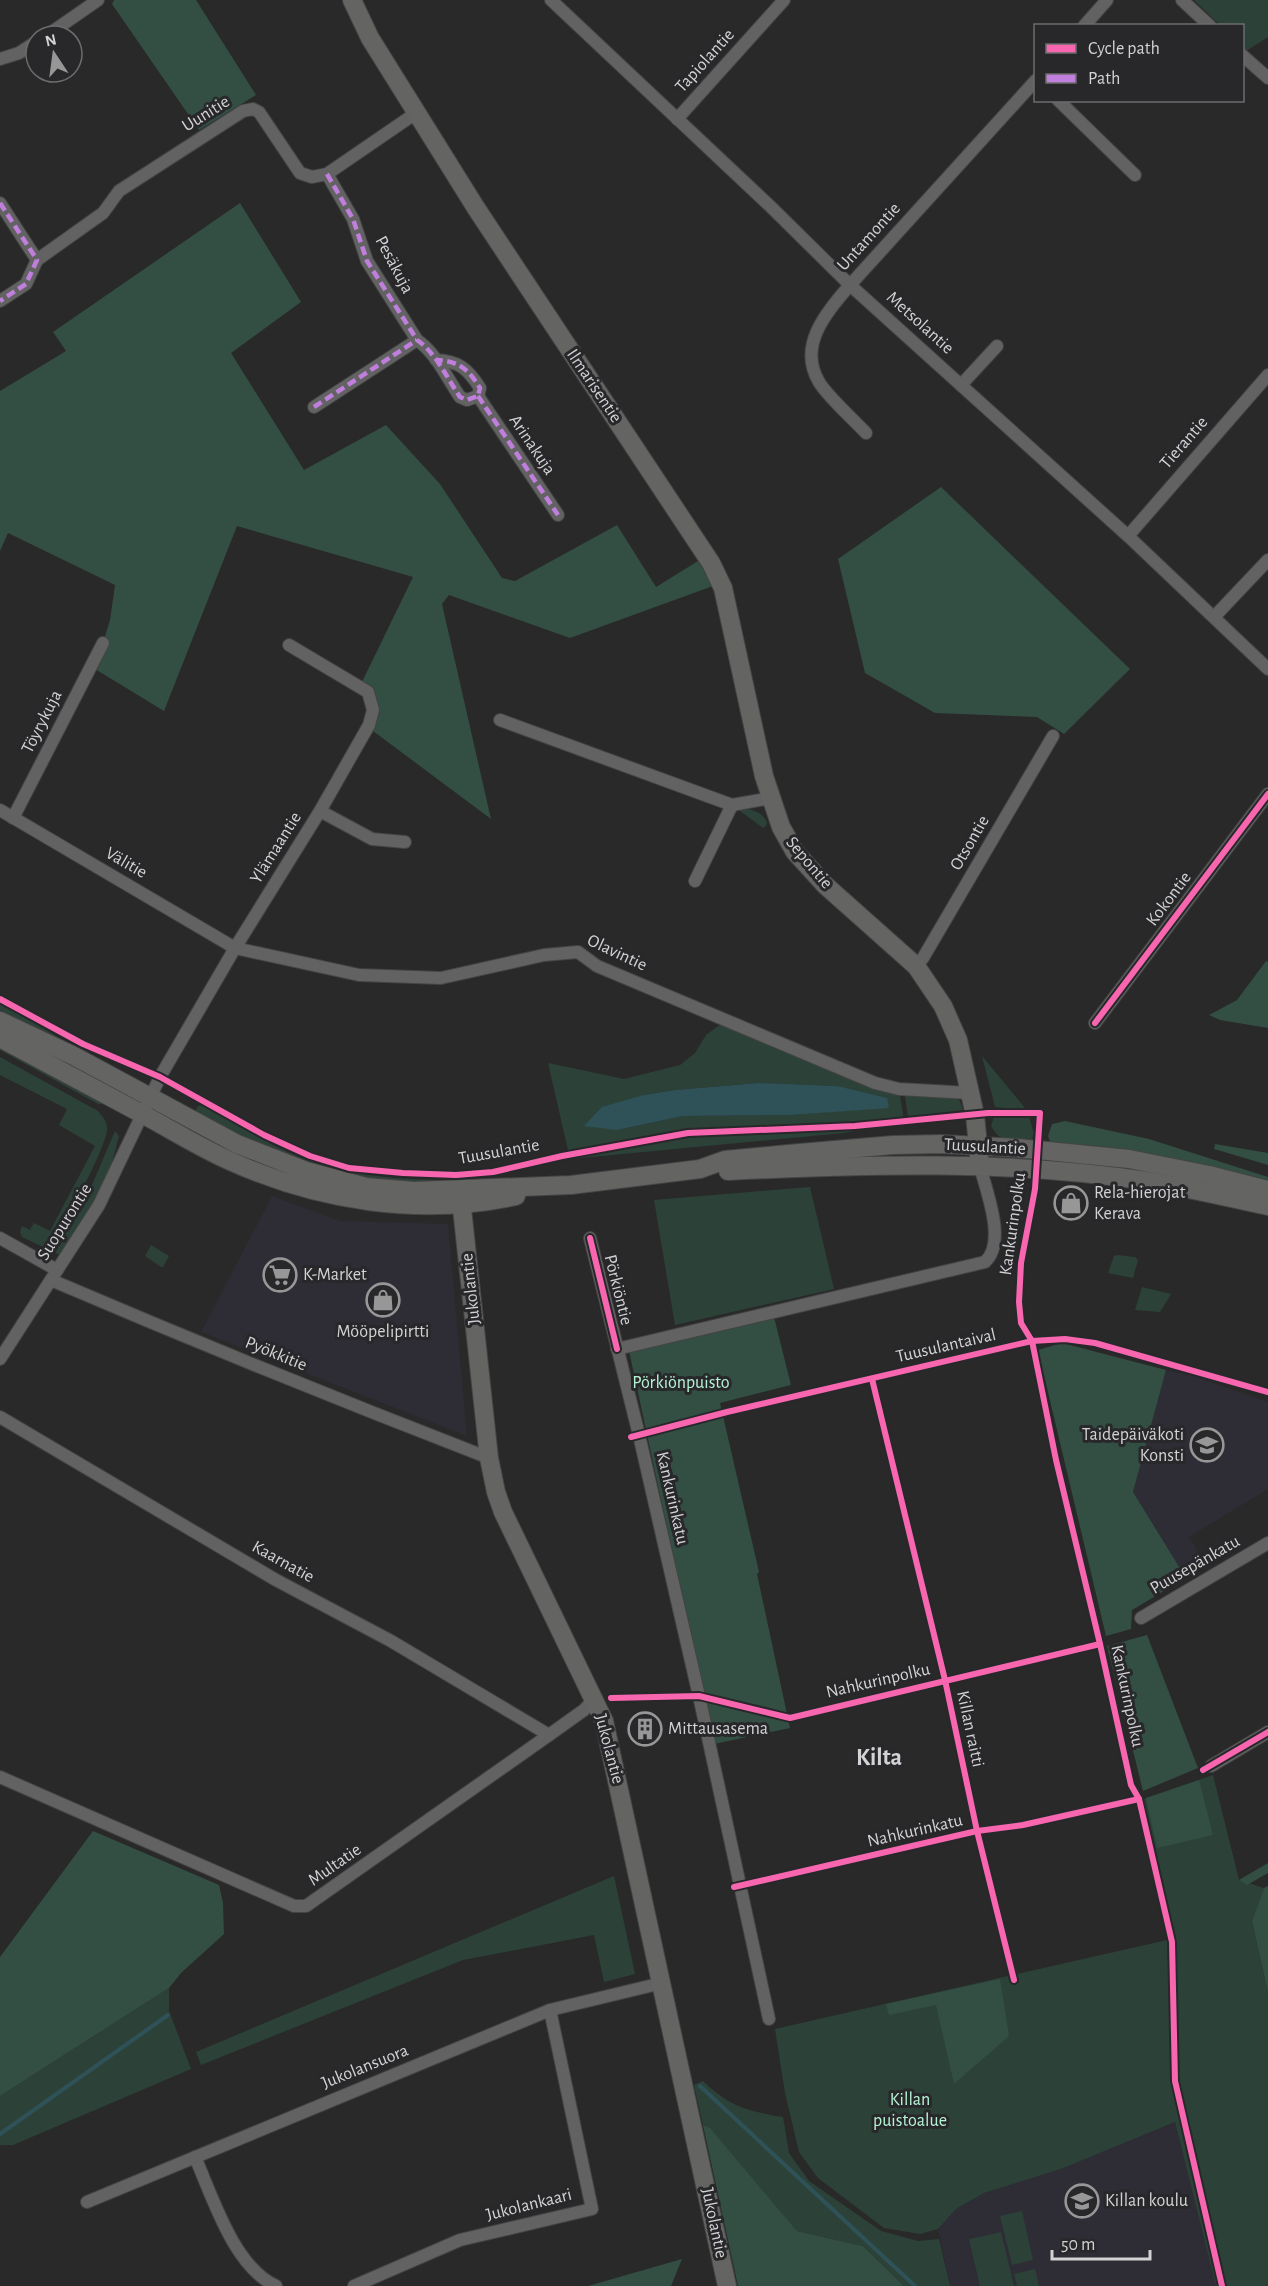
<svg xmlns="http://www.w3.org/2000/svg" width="1268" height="2286" font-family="'Alegreya Sans',sans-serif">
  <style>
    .built { fill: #2e2c34 }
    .green { fill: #2c4238; fill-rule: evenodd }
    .forest { fill: #334e42 }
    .water { fill: #2f5258 }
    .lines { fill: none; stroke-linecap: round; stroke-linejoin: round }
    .stream { stroke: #2f5258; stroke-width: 4 }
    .street-casing { stroke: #444445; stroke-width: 14 }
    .secondary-casing { stroke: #444445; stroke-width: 20 }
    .street { stroke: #626263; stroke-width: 12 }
    .secondary { stroke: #646563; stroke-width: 18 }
    .quiet { stroke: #c07fdc; stroke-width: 4.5; stroke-dasharray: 9 4.5; stroke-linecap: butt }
    .cycleway-casing { stroke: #28282b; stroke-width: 10 }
    .cycleway { stroke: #f766af; stroke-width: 6 }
    .labels { text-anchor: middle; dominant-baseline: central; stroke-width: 6; stroke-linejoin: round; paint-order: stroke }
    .street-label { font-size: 18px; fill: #d3d2d4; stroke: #28282b }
    .poi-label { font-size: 18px; fill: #d3d2d4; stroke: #28282b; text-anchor: start }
    .park-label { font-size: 18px; fill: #b5f3d5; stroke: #28282b }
    .district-label { font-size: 24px; font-weight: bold; fill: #d3d2d4; stroke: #28282b }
  </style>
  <rect width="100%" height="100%" fill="#29292a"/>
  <g class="built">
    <polygon points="272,1196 340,1221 448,1224 467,1436 201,1332"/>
    <polygon points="1166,1370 1193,1376 1268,1402 1268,1489 1189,1537 1206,1566 1186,1578 1133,1492"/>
    <polygon points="1175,2122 1216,2286 950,2286 938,2229 956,2209 984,2193 1061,2169"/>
  </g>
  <g class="green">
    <polygon points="1194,0 1268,0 1268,37 1246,51 1243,47 1242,26 1220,25"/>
    <path d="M742,808C753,810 762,812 767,822L766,826L763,828L740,811Z"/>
    <polygon points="0,1002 66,1042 0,1013"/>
    <path d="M721,1024L899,1089L904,1122L844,1133L570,1159L548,1063L624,1079L680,1065L695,1053L706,1035ZM759,1083L837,1086L889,1107L791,1115L683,1116L617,1130L644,1095L675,1090Z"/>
    <polygon points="0,1043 103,1102 102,1104 98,1104 0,1050"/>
    <polygon points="982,1056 1025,1108 1023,1110 995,1107"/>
    <path d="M0,1057L98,1111C103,1117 108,1122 107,1131C104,1151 59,1239 43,1247L22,1237L20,1232L22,1226L30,1230L34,1223L50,1231L95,1146L59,1125L67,1109L0,1075Z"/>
    <polygon points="937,1093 951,1094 960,1101 963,1110 908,1117 905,1096"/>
    <path d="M202,1105C240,1126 279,1152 322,1165C364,1177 407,1180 450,1180L447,1184L375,1180L320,1168L193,1116L198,1106Z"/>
    <path d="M1029,1116L1034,1134L1030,1145C1010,1142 1001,1143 991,1126L994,1117Z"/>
    <polygon points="115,1131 119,1136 108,1177 93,1205 60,1255 52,1251 86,1199"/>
    <polygon points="810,1187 834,1289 675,1325 654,1200"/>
    <polygon points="151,1245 169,1256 163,1267 161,1267 145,1256"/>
    <polygon points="1117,1255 1135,1257 1138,1260 1133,1278 1108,1273 1114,1256"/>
    <polygon points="1142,1287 1171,1294 1160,1312 1135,1310"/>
    <polygon points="1213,1775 1239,1880 1264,1888 1252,1921 1268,1993 1268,2286 1216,2286 1175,2122 1061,2169 984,2193 956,2209 938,2229 920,2234 884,2228 818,2178 799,2152 785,2093 775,2029 1176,1938 1144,1799"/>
    <polygon points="614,1876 635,1974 604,1982 594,1935 463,1960 201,2065 196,2052"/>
    <polygon points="169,1988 169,2011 191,2069 13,2145 0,2145 0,2096"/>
    <path d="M703,2081C730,2107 747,2111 783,2117L789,2153L809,2181L881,2231L918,2241L939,2239L950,2286H904L863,2246L797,2231L710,2129L703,2125L694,2085Z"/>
    <polygon points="1022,2211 1033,2260 1012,2265 1000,2216"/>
    <polygon points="1001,2232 1014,2286 980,2286 969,2239"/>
    <polygon points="1035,2269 1039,2286 1017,2286 1014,2274"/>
  </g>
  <g class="forest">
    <polygon points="114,0 196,0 256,95 199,130 112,4"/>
    <polygon points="240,203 301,302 231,353 304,470 386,425 440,484 502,578 515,581 617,525 656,587 698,561 713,586 570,638 449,595 442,604 491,819 373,731 380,711 373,690 361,684 413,577 237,526 164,711 95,669 110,620 115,585 8,533 0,551 0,391 66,351 53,332"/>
    <polygon points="941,487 1130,669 1064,734 1037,717 935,713 865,673 838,559"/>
    <polygon points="1266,961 1268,962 1268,1028 1220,1020 1209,1015 1237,1000"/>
    <polygon points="1065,1121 1149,1139 1268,1177 1268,1185 1051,1144 1048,1136 1052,1124"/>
    <polygon points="1215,1144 1268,1153 1268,1165 1214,1149"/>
    <polygon points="774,1317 791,1385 720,1403 759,1572 757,1574 790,1728 714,1744 629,1351"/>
    <polygon points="1062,1343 1166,1370 1133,1492 1186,1578 1132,1610 1131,1629 1106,1636 1038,1350"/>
    <polygon points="1147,1635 1198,1768 1143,1791 1107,1646"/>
    <polygon points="1199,1780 1213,1835 1157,1848 1146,1798"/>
    <polygon points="93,1831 219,1885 223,1903 224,1934 181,1973 169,1988 0,2096 0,1957"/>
    <polygon points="1268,1863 1268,1873 1247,1885 1239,1880"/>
    <polygon points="1268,1886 1268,1993 1252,1921 1264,1888"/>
    <polygon points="1000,1979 1009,2036 954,2084 936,2005 889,2015 886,2004"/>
    <polygon points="703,2125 710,2128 797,2231 863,2246 904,2286 738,2286"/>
    <polygon points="682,2259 671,2286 588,2286"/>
  </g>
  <polygon class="water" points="759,1083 837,1086 887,1098 889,1108 791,1115 683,1116 617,1130 584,1126 602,1107 644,1095 675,1090"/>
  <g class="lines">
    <g class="stream">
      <polyline points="700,2086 915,2286"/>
      <polyline points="0,2134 168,2015"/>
    </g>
    <g class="street-casing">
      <g id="street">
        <polyline points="551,0 771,207 850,285 1128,536 1268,669"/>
        <polyline points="1182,0 1210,26"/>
        <polyline points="1084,26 1107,0"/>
        <polyline points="46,36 98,0"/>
        <polyline points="1242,55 1268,78"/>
        <polyline points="0,59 19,53 36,42"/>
        <polyline points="1058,100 1135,175"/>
        <polyline points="677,119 784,0"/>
        <path d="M327,174L353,219L367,261L417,340C436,353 447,378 460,397L467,400L478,396L480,388C468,369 459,361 436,360"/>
        <polyline points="0,203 37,260"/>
        <polyline points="37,260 103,213 119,191 243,111 253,109 259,112 300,173 312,177 327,174 416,113"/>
        <polyline points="0,301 26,284 37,260"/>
        <polyline points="961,385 997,346"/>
        <polyline points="478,396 558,515"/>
        <polyline points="314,407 417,340"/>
        <path d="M866,433C854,420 827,396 819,382C797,345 827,312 850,285L1036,80"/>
        <polyline points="1128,536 1268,375"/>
        <polyline points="1214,617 1268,560"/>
        <polyline points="500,720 732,805 771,798"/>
        <polyline points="0,810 235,948 359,975 441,978 544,955 578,952 597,966 875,1083 899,1089 969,1093"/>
        <polyline points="320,811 372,839 405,842"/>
        <polyline points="13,818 103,643"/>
        <polyline points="695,881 732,805"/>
        <polyline points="916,966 923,958 1053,736"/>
        <polyline points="1095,1023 1268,794"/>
        <polyline points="0,1238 57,1270"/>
        <polyline points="590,1238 639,1435 699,1696 769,2019"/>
        <path d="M51,1280C196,1342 341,1401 489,1458"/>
        <path d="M617,1349L985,1262C1007,1242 986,1191 980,1166"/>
        <polyline points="0,1359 99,1205 160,1077 235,948 320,811 369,725 373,710 368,692 289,645"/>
        <polyline points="0,1417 276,1580 391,1641 549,1735"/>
        <polyline points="1141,1618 1268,1543"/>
        <polyline points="1211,1766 1268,1732"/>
        <polyline points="0,1777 294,1906 306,1906 549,1735 584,1710 594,1699"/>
        <path d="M195,2157C213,2198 234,2267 276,2286"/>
        <polyline points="87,2202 550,2010 662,1983"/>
        <polyline points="354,2286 460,2240 592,2209 550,2010"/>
      </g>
    </g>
    <g class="secondary-casing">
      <g id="secondary">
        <polyline points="352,0 370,38 476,208 711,563 723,588 764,776 781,827 795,852 825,885 916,966 943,1006 958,1040 975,1115 980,1166"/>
        <polyline points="0,1021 74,1056 237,1144 306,1171 366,1187 414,1191 571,1185 700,1169 725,1160 788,1154 893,1145 942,1144 1017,1148 1129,1159 1209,1175 1268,1190"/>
        <path d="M0,1038C48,1064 96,1089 144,1115C172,1130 199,1147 228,1160C318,1201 420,1217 516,1196"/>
        <path d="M728,1171C868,1164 1009,1160 1147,1181C1188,1188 1228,1197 1268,1206"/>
        <polyline points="460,1190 489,1458 496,1492 503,1512 604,1721 727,2286"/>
      </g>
    </g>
    <use href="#street" class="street"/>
    <use href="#secondary" class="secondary"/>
    <g class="quiet">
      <path d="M327,174L353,219L367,261L417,340C436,353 447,378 460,397L467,400L478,396L480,388C468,369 459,361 436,360"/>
      <polyline points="0,203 37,260 26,284 0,301"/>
      <polyline points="478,396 558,515"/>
      <polyline points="314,407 417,340"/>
    </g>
    <g class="cycleway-casing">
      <g id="cycleway">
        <polyline points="0,999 83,1044 160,1077 264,1135 310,1156 349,1168 403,1173 456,1175 493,1172 562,1156 688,1133 855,1126 988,1113 1040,1113 1035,1189 1021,1263 1019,1302 1021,1323 1032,1341 1056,1460 1100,1644 1131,1785 1139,1799 1172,1942 1175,2081 1222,2286"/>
        <polyline points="1095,1023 1268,794"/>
        <polyline points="590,1238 617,1349"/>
        <polyline points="872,1379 945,1680 977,1831 1014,1980"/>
        <polyline points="631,1437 727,1412 1032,1341 1065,1339 1095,1343 1268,1392"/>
        <polyline points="611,1698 699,1696 790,1718 1100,1644"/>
        <polyline points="1203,1770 1268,1732"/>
        <polyline points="734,1887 977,1831 1023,1825 1139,1799"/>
      </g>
    </g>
    <use href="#cycleway" class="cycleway"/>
  </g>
  <defs>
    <g id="shop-ring" transform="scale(1.725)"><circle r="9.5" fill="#28282b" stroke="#989798" stroke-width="1.5"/><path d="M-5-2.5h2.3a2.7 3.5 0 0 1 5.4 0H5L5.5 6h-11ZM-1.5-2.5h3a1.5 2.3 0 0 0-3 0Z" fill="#989798"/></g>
    <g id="supermarket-ring" transform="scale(1.725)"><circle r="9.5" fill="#28282b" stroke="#989798" stroke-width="1.5"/><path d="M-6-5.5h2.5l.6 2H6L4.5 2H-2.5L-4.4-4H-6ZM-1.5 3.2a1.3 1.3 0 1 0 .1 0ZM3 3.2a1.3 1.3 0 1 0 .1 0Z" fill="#989798"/></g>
    <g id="school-ring" transform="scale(1.725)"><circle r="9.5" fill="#28282b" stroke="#989798" stroke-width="1.5"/><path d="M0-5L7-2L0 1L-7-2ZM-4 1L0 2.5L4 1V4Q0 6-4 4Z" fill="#989798"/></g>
    <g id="building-ring" transform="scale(1.725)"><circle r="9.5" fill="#28282b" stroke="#989798" stroke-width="1.5"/><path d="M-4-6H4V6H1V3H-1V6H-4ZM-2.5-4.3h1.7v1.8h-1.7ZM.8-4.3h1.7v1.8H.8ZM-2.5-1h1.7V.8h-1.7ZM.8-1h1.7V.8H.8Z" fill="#989798"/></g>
  </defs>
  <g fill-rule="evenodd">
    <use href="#shop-ring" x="1071" y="1203"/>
    <use href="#supermarket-ring" x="280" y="1275"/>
    <use href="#shop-ring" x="383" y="1300"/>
    <use href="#school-ring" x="1207" y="1445"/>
    <use href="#building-ring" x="645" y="1729"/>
    <use href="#school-ring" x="1082" y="2201"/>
  </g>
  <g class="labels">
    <g class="street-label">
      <text transform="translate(705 61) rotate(-48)">Tapiolantie</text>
      <text transform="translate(206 114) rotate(-32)">Uunitie</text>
      <text transform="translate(869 237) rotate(-48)">Untamontie</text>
      <text transform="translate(394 265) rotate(62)">Pesäkuja</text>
      <text transform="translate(920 323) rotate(42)">Metsolantie</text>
      <text transform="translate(594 386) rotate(56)">Ilmarisentie</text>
      <text transform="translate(1184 443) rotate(-49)">Tierantie</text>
      <text transform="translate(532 445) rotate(56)">Arinakuja</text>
      <text transform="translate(42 722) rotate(-63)">Töyrykuja</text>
      <text transform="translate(970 843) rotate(-60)">Otsontie</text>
      <text transform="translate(276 848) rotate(-58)">Ylämaantie</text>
      <text transform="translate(126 863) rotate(30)">Välitie</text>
      <text transform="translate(809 863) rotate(50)">Sepontie</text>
      <text transform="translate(1169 899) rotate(-53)">Kokontie</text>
      <text transform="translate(617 953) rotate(25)">Olavintie</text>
      <text transform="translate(985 1147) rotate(3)">Tuusulantie</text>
      <text transform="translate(499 1152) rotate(-10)">Tuusulantie</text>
      <text transform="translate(65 1222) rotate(-58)">Suopurontie</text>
      <text transform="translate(1013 1224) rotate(-82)">Kankurinpolku</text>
      <text transform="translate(471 1289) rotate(-96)">Jukolantie</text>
      <text transform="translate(618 1290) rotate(76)">Pörkiöntie</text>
      <text transform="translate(946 1346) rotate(-13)">Tuusulantaival</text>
      <text transform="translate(276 1354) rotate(22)">Pyökkitie</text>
      <text transform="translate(672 1498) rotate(77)">Kankurinkatu</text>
      <text transform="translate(283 1562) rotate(29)">Kaarnatie</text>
      <text transform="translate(1195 1565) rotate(-30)">Puusepänkatu</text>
      <text transform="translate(878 1681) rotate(-13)">Nahkurinpolku</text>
      <text transform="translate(1127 1696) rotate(78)">Kankurinpolku</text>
      <text transform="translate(970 1729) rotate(78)">Killan raitti</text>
      <text transform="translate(609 1749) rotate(75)">Jukolantie</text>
      <text transform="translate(915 1831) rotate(-13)">Nahkurinkatu</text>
      <text transform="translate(335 1865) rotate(-35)">Multatie</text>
      <text transform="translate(365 2067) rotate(-22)">Jukolansuora</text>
      <text transform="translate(529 2205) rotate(-14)">Jukolankaari</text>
      <text transform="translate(714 2223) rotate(78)">Jukolantie</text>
    </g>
    <g class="poi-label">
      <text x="1094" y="1193">Rela-hierojat<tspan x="1094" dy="21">Kerava</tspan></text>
      <text x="303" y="1275">K-Market</text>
      <text x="383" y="1332" text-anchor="middle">Mööpelipirtti</text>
      <text x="1184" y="1435" text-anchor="end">Taidepäiväkoti<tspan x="1184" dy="21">Konsti</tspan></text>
      <text x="668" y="1729">Mittausasema</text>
      <text x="1105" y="2201">Killan koulu</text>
    </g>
    <g class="park-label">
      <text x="681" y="1383">Pörkiönpuisto</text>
      <text x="910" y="2100">Killan<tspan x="910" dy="21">puistoalue</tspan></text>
    </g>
    <g class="district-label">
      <text x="879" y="1758">Kilta</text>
    </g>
  </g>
  <rect x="1034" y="24" width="210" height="78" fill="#28282b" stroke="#6c6c6f" stroke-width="1.5"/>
  <rect x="1046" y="44" width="30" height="9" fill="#f766af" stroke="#6c6c6f" stroke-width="1.5"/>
  <text x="1088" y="54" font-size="18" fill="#d3d2d4">Cycle path</text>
  <rect x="1046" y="74" width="30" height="9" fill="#c07fdc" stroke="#6c6c6f" stroke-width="1.5"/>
  <text x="1088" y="84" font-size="18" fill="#d3d2d4">Path</text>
  <g transform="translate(54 54) rotate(347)"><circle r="28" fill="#28282b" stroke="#6c6c6f" stroke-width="1.5"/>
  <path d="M0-4.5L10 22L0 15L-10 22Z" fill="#989798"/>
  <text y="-9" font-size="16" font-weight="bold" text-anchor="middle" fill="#d3d2d4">N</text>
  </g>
  <path d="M1052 2250v9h98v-9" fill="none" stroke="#d3d2d4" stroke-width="3"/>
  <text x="1061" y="2250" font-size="18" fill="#d3d2d4" stroke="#28282b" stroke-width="4.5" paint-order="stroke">50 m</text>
</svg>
